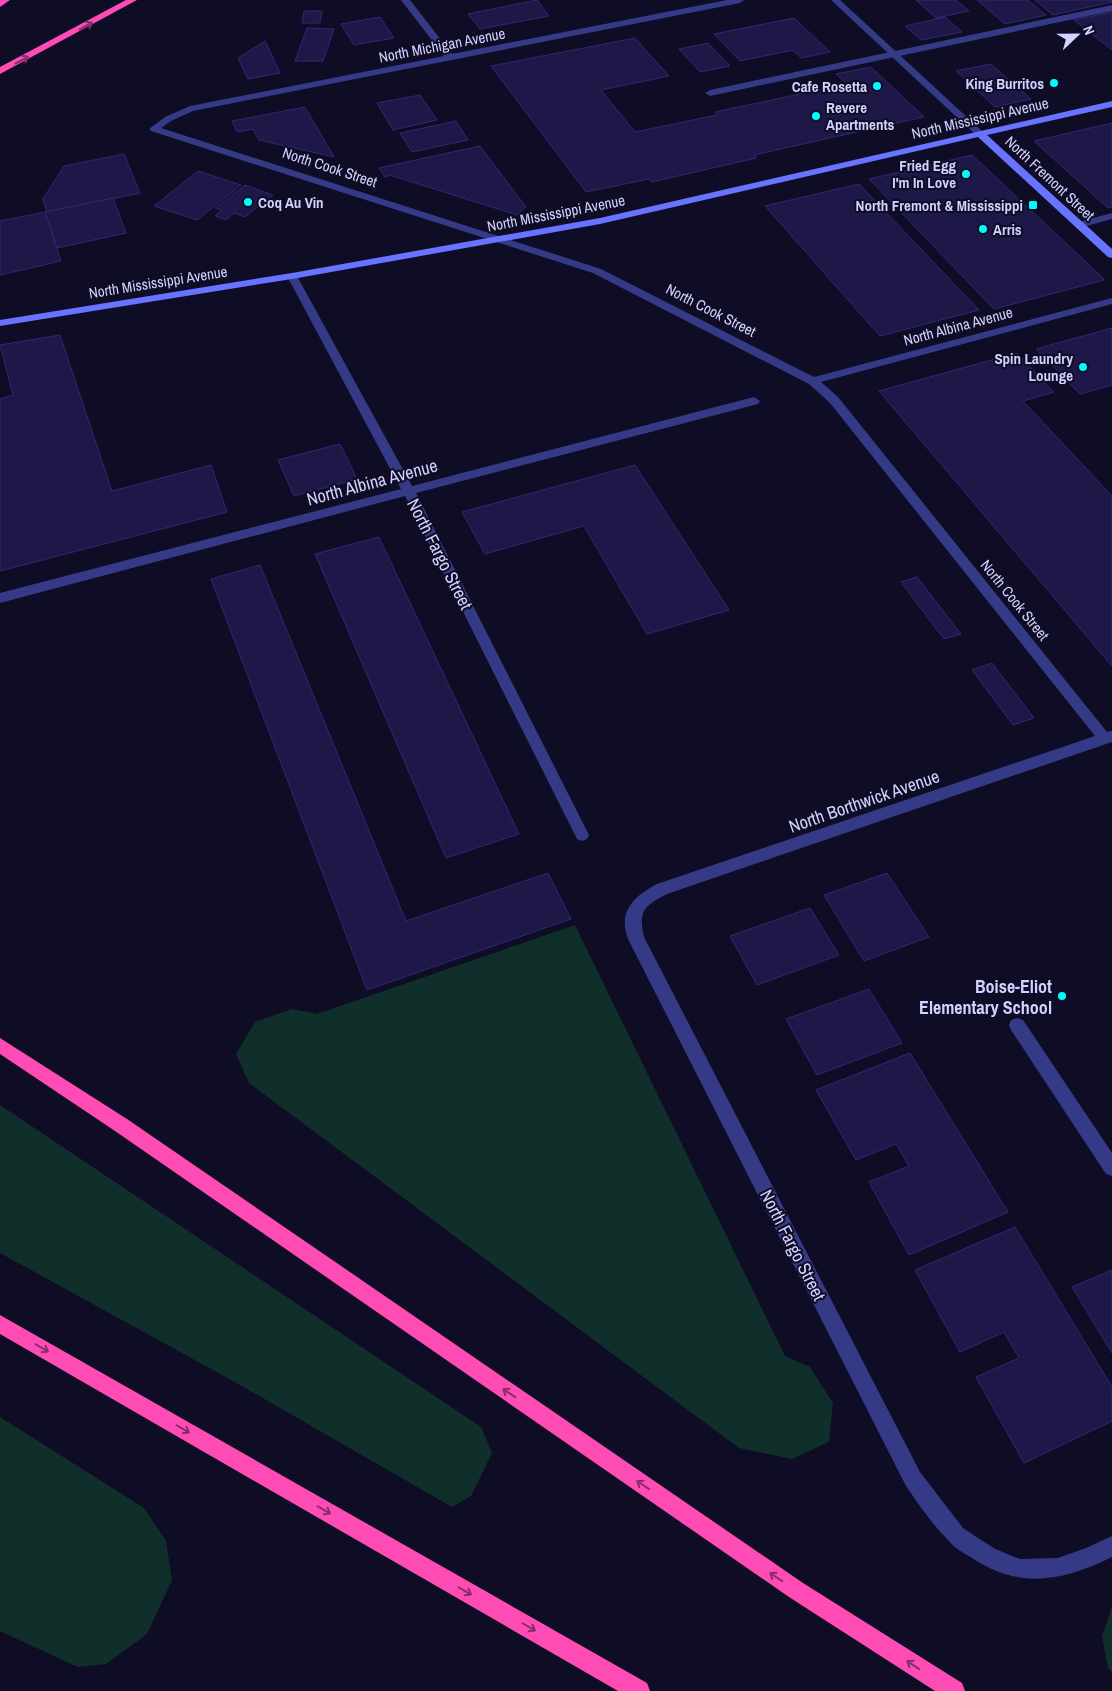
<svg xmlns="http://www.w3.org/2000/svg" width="1112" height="1691" font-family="'Archivo Narrow',sans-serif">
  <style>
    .green { fill: #102f2b }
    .building { fill: #1d1847; stroke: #302874 }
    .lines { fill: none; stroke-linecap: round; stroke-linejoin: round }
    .lane { fill: #353a87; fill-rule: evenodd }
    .street { fill: #353a87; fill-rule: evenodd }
    .secondary { fill: #6873ff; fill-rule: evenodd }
    .highway { fill: #ff4cb4; fill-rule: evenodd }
    .oneway { stroke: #872c6c }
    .poi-dot { fill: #00fcfc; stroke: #0f0d25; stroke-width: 2 }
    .labels { text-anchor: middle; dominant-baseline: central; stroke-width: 4; stroke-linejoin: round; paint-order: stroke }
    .far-street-label { font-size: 15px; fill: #d2d1ff; stroke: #0f0d25 }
    .far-poi-label { font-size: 15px; font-weight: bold; fill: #d2d1ff; stroke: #0f0d25; text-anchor: end }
    .street-label { font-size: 18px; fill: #d2d1ff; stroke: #0f0d25 }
    .poi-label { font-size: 18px; font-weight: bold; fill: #d2d1ff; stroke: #0f0d25; text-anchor: end }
  </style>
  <rect width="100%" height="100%" fill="#0f0d25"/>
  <g class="green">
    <polygon points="575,925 785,1356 810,1367 833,1403 829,1442 792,1459 739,1448 249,1083 236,1054 255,1022 292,1009 317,1014"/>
    <polygon points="0,1105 481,1427 492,1453 471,1496 452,1507 233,1381 0,1253"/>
    <polygon points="0,1417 144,1508 166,1541 172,1580 147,1634 106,1664 78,1667 0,1631"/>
    <polygon points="1112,1607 1112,1672 1108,1668 1102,1636"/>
  </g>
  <g class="building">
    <polygon points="537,0 549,16 480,29 468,14"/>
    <polygon points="916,0 956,0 969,11 936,18"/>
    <polygon points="977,0 1028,0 1046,15 1005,24"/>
    <polygon points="1035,0 1112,0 1112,2 1053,15"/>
    <polygon points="304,11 322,11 320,23 302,23"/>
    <polygon points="1112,12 1112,50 1074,20"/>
    <polygon points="380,17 394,38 354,45 341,24"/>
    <polygon points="945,17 962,32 921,40 905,26"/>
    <polygon points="794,18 830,52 801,58 793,50 740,61 714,34"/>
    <polygon points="307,28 334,29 323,61 295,61"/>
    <polygon points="635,38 669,76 601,90 635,132 717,115 715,112 847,84 836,74 871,67 924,117 754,155 756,158 652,182 649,179 586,192 491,66"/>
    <polygon points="265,41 280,73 248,79 238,58"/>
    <polygon points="708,43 730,66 700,72 679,49"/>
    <polygon points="991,64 1031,99 995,107 956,71"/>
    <polygon points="420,95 437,120 393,130 377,103"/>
    <polygon points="305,107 334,157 259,140 253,129 237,132 232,121"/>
    <polygon points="456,121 468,140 412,152 400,133"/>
    <polygon points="1112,123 1112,207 1108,208 1034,141"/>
    <polygon points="480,146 526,207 517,215 390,175 385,177 379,168"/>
    <polygon points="124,154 140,193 47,212 43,199 64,166"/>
    <polygon points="972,155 1103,278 1104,280 994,309 869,179"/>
    <polygon points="198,171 241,185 197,220 154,206"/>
    <polygon points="859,184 979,310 880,336 765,206"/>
    <polygon points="245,185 273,195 245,217 234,213 226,220 215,216 222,210 215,208"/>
    <polygon points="113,198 126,233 57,248 45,212"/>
    <polygon points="45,212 61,261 0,275 0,221"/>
    <polygon points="1112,328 1112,385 1080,394 1036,349"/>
    <polygon points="60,335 112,491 211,465 227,512 0,571 0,399 13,395 0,345"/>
    <polygon points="1017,353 1054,392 1023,401 1112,496 1112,666 879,391"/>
    <polygon points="340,444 357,479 294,496 278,460"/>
    <polygon points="635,465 729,610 647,634 584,526 485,554 462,512"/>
    <polygon points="379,537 519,834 446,858 315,554"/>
    <polygon points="260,565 406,921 548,873 571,919 367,990 211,579"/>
    <polygon points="917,577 961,634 944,639 901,582"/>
    <polygon points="992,663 1034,718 1013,725 972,670"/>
    <polygon points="887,873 929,937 864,961 824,895"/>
    <polygon points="810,908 839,955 757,985 730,936"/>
    <polygon points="869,989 902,1043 817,1075 786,1019"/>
    <polygon points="910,1053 1008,1212 909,1255 869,1182 909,1166 896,1144 856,1160 816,1090"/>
    <polygon points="1015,1227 1112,1387 1112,1421 1024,1463 976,1377 1019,1358 1004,1332 960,1352 915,1270"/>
    <polygon points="1112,1270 1112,1353 1072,1287"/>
  </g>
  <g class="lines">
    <g class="lane">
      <polygon points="1112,5 1112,11 710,96 705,93 710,90"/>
      <polygon points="1112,213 1112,219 1079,228 1074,225 1075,223"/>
      <polygon points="292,273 297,276 412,486 754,397 760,401 758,404 416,493 589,835 587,839 582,841 577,839 405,496 0,603 0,593 401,489 287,276"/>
      <polygon points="1017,1018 1023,1020 1112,1153 1112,1176 1106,1174 1011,1030 1009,1025 1011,1020"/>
    </g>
    <g class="street">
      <path d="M401,0H410L452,54L727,0H744L740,3L193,111L171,121L161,128L601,269L814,377L1112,298V304L821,382L838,397L1107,732L1112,731V742L667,894C644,906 638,911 644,937L920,1472L963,1528L995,1549L1020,1559L1058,1558L1086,1548L1112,1536V1557C1063,1581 1021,1590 972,1558C964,1553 954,1548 948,1540C932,1524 919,1505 906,1486L630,943C616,914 632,897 657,884L1095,736L830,403L809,384L593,273L151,131L149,129L165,117L190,106L444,56Z"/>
      <polygon points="831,0 840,0 983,132 983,136 977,136"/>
    </g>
    <polygon class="secondary" points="1112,101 1112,107 987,135 1112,249 1112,258 1108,257 978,137 600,224 292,279 0,326 0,320 292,273 600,218"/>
    <g class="highway">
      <polygon points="0,0 10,0 0,7"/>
      <polygon points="126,0 137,0 0,74 0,67"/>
      <polygon points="0,1038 127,1119 803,1583 962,1683 965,1691 935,1691 789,1597 115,1131 0,1054"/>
      <polygon points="0,1315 647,1683 650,1691 618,1691 0,1334"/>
    </g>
  </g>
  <defs><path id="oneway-shaft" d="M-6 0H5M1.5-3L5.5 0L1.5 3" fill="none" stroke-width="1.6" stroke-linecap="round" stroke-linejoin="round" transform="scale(1.25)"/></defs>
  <g class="oneway">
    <use href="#oneway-shaft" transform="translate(86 26) rotate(-29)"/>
    <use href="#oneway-shaft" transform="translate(22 60) rotate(-28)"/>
    <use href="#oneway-shaft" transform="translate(42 1348) rotate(30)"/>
    <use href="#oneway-shaft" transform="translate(509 1393) rotate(-146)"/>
    <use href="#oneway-shaft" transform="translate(183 1429) rotate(30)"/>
    <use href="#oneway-shaft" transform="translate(643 1485) rotate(-146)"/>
    <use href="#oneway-shaft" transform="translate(324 1510) rotate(30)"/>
    <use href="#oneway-shaft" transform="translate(776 1577) rotate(-146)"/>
    <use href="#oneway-shaft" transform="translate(465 1591) rotate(30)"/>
    <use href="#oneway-shaft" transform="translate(529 1627) rotate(30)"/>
    <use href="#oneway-shaft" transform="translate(913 1665) rotate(-147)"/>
  </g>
  <g class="poi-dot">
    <circle cx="1054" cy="83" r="5"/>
    <circle cx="877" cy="86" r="5"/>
    <circle cx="816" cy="116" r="5"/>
    <circle cx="966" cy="174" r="5"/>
    <circle cx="248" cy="202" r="5"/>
    <rect x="1028" y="200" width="10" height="10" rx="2.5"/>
    <circle cx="983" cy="229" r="5"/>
    <circle cx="1083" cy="367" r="5"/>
    <circle cx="1062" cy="996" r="5"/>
  </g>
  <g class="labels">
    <g class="far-street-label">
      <text transform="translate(442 45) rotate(-11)">North Michigan Avenue</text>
      <text transform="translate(980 118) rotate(-13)">North Mississippi Avenue</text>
      <text transform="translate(330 167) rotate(18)">North Cook Street</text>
      <text transform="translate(1050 178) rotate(43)">North Fremont Street</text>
      <text transform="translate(556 213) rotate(-11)">North Mississippi Avenue</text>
      <text transform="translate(158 282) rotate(-9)">North Mississippi Avenue</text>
      <text transform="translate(711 310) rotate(27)">North Cook Street</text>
      <text transform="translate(958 326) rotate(-15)">North Albina Avenue</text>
      <text transform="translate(1015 600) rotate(51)">North Cook Street</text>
    </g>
    <g class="far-poi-label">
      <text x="1044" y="83">King Burritos</text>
      <text x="867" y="86">Cafe Rosetta</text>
      <text x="826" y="107" text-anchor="start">Revere<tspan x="826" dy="17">Apartments</tspan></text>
      <text x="956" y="165">Fried Egg<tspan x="956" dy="17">I'm In Love</tspan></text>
      <text x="258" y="202" text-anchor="start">Coq Au Vin</text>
      <text x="1023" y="205">North Fremont &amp; Mississippi</text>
      <text x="993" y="229" text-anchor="start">Arris</text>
      <text x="1073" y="358">Spin Laundry<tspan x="1073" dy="17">Lounge</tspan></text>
    </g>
    <g class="street-label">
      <text transform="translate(372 482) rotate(-15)">North Albina Avenue</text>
      <text transform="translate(440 554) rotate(63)">North Fargo Street</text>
      <text transform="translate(864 801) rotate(-19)">North Borthwick Avenue</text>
      <text transform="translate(793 1245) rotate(63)">North Fargo Street</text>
    </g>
    <g class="poi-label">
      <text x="1052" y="986">Boise-Eliot<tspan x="1052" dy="21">Elementary School</tspan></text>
    </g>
  </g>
  <g transform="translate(1077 35) rotate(68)" stroke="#0f0d25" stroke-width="4" paint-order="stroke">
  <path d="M0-4L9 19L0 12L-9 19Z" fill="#d2d1ff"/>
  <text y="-8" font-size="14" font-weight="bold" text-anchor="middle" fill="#d2d1ff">N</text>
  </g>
</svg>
